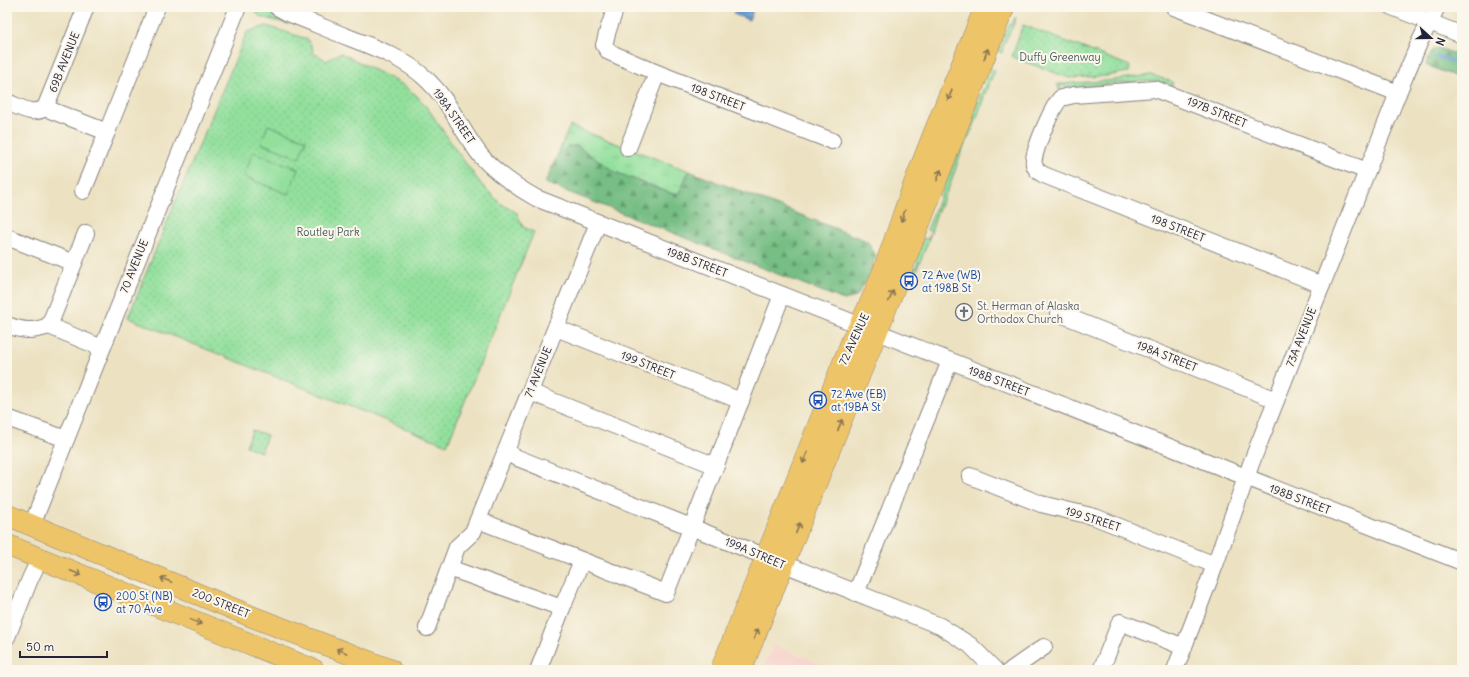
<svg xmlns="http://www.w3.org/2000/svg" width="1469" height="677" font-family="Delius,sans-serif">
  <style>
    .built { fill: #f7d0ca }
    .grass { fill: url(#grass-tufts); stroke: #5a816c }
    .forest { fill: url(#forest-firs); stroke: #4c7060 }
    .park { fill: url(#park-dots); stroke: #5a816c }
    .pitch { fill: #93e09d; stroke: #5a816c }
    .water { fill: url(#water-rules); stroke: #466088 }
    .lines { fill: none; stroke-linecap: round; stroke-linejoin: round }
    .stream { stroke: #6b9ed6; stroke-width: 3.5 }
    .minor-casing { stroke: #87827e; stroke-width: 18 }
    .major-casing { stroke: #87827e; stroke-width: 22 }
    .minor { stroke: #fff; stroke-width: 16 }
    .major { stroke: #eec469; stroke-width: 21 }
    .oneway { stroke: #887352 }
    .labels { text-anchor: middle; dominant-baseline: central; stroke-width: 4; stroke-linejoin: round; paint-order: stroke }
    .park-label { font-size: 11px; fill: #445b58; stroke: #fbf7ec }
    .street-label { font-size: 11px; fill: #22223b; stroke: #fbf7ec }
    .transit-label { font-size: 11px; fill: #164399; stroke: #fbf7ec; text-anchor: start }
    .worship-label { font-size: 11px; fill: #5b616d; stroke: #fbf7ec; text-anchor: start }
  </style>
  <defs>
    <pattern id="grass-tufts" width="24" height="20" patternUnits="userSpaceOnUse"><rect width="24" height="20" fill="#93e09d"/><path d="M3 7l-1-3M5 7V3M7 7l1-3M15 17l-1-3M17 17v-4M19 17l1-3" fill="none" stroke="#7ec088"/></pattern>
    <pattern id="forest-firs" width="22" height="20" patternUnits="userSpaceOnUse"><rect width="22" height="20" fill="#76be84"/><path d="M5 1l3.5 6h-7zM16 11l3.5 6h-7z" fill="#609a6d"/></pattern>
    <pattern id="park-dots" width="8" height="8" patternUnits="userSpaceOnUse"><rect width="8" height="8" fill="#93e09d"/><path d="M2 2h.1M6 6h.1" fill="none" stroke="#7ec088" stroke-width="1.8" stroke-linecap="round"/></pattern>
    <pattern id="water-rules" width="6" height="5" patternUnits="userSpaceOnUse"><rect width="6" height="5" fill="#6b9ed6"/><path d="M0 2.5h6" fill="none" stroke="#5880af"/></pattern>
  </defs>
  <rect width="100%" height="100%" fill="#fbf7ec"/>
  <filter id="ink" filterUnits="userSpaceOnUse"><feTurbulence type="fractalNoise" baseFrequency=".025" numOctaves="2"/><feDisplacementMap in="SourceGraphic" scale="8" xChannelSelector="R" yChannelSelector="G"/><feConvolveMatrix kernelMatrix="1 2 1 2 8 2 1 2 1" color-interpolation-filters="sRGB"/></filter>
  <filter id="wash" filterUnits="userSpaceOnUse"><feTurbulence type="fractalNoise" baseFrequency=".012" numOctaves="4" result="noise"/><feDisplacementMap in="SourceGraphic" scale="16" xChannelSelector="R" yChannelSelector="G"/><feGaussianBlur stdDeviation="0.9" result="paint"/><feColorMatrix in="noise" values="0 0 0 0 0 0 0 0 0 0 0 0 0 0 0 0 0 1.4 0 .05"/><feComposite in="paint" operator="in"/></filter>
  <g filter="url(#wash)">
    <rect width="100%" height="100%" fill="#ece2c2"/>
    <polygon class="built" points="773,645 836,670 763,670"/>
    <g class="grass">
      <path d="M255,7C269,9 277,19 289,24L261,17L257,14Z"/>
      <path d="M1015,17L1016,18C1013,30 1003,40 1002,53L998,51L1009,24H1012Z"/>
      <polygon points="991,69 995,70 986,91 974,126 961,153 950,185 937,213 928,242 915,274 910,272 912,269 914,270 918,262 915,260 924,238 928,239 931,232 927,230"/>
      <polygon points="1151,75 1173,82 1172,86 1156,81 1145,81 1066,88 1065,85 1061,85 1061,89 1059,90 1057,84 1106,81"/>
      <polygon points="570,126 689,171 679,193 674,194 670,193 615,172 577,146 557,156"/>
    </g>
    <g class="forest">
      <polygon points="1438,48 1462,56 1462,79 1426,65 1432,51"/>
      <polygon points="568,146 577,146 615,172 670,193 674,194 679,193 689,171 867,241 876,256 867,280 856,297 844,300 545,183 557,156"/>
    </g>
    <g class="park">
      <polygon points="1023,25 1130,66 1128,72 1106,76 1069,78 1012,57"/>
      <polygon points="267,26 307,39 312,46 313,54 318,55 327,61 332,57 341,53 405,86 417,96 429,110 456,150 481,184 500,203 517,213 523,227 534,232 447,445 128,318 164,229 247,32"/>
      <polygon points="252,430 267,435 261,452 246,446"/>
    </g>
    <g class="pitch">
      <polygon points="268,125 306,140 299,158 261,143"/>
      <polygon points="253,152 298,169 288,194 244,177"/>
    </g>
    <polygon class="water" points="736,7 742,7 753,11 749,20 733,14"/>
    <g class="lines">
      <polyline class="stream" points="1437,57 1449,60 1462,67"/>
    </g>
  </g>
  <g filter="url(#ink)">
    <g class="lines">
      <g class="minor-casing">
        <g id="minor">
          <path d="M277,7L288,13C309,21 329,30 350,38C376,48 403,58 424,77C451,101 460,130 481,156C497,174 515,186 536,198L1462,562"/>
          <polyline points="616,7 608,30 604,45 609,52 657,73 832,141"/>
          <polyline points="1174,7 1398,93"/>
          <polyline points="1392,7 1462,35"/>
          <path d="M7,102C20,107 32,116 45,108L86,7"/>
          <polyline points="45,108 107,132 83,191"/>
          <polyline points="107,132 157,7"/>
          <polyline points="628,148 657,73"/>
          <polyline points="86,233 49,326 102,348"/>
          <polyline points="7,237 74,263"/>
          <path d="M1322,285L1044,175C1040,173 1035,170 1034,164C1031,155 1053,105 1061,98L1074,95L1155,89L1367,171"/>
          <polyline points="1058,313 1276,400"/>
          <path d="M7,325C24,331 31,332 49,326"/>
          <polyline points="556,328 741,401"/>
          <polyline points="530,392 716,466"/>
          <polyline points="7,418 66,439"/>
          <polyline points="505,453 940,626 970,645 995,670"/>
          <polyline points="970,476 1041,504 1095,517 1215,565"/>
          <polyline points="478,520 666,593 782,295"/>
          <polyline points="32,525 238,7"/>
          <polyline points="449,568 562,608"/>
          <polyline points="856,593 950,361"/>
          <polyline points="427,628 457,547 473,532 598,223"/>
          <polyline points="7,637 30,579 40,558"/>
          <polyline points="539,668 562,608 582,561"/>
          <polyline points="1011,670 1044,647"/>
          <polyline points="1101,670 1120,622 1184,647"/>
          <polyline points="1175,670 1215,565 1252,461 1398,93 1420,41 1437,7"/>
        </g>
      </g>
      <g class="major-casing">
        <g id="major">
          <polyline points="7,515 253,617 391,670"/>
          <polyline points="7,545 314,670"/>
          <path d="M721,670L853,338C879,291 894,240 912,190C935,128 961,68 985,7"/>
          <polyline points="741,670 882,319 1004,7"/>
        </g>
      </g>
      <use href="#minor" class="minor"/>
      <use href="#major" class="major"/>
    </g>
    <defs><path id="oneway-shaft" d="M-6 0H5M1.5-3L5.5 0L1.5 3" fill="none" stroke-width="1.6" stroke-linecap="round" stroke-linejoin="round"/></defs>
    <g class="oneway">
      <use href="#oneway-shaft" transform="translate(986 54) rotate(-69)"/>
      <use href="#oneway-shaft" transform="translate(950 95) rotate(112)"/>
      <use href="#oneway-shaft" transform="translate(939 175) rotate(-69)"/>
      <use href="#oneway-shaft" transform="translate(903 216) rotate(109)"/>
      <use href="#oneway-shaft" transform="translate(891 296) rotate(-68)"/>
      <use href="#oneway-shaft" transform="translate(840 425) rotate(-68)"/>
      <use href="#oneway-shaft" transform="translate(805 458) rotate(112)"/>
      <use href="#oneway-shaft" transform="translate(798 528) rotate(-68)"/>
      <use href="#oneway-shaft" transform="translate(76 573) rotate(22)"/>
      <use href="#oneway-shaft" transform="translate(166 580) rotate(-158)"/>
      <use href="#oneway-shaft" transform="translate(196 622) rotate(22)"/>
      <use href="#oneway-shaft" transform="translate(756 634) rotate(-68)"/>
      <use href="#oneway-shaft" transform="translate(342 651) rotate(-159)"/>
    </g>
  </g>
  <defs>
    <g id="bus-ring" transform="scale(0.9)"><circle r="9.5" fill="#fbf7ec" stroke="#1a4fb4" stroke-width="1.5"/><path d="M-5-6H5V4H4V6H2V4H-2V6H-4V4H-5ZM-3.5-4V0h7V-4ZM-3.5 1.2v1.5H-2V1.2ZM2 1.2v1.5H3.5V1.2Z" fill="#1a4fb4"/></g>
    <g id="church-ring" transform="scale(0.9)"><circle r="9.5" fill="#fbf7ec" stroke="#6b7280" stroke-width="1.5"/><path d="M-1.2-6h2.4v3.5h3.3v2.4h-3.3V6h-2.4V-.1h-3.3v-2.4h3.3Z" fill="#6b7280"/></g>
  </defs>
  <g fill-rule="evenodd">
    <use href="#bus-ring" x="909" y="281"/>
    <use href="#church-ring" x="964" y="312"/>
    <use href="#bus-ring" x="818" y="400"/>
    <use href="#bus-ring" x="103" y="602"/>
  </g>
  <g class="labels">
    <g class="park-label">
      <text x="1060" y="57">Duffy Greenway</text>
      <text x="328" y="232">Routley Park</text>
    </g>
    <g class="street-label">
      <text transform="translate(64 62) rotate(-68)">69B AVENUE</text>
      <text transform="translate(718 97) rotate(21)">198 STREET</text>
      <text transform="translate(1217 112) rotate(22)">197B STREET</text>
      <text transform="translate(454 116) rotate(55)">198A STREET</text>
      <text transform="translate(1178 228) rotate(21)">198 STREET</text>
      <text transform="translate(697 262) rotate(21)">198B STREET</text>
      <text transform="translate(134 266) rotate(-68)">70 AVENUE</text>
      <text transform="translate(1301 337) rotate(-68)">73A AVENUE</text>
      <text transform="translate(854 339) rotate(-65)">72 AVENUE</text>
      <text transform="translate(1167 356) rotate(22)">198A STREET</text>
      <text transform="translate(648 365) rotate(22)">199 STREET</text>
      <text transform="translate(538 372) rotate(-68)">71 AVENUE</text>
      <text transform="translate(999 381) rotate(21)">198B STREET</text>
      <text transform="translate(1300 499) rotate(21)">198B STREET</text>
      <text transform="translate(1093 519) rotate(18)">199 STREET</text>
      <text transform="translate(755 553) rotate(23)">199A STREET</text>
      <text transform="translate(221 603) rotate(22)">200 STREET</text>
    </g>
    <g class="transit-label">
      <text x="922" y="275">72 Ave (WB)<tspan x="922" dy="13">at 198B St</tspan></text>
      <text x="831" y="394">72 Ave (EB)<tspan x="831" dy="13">at 19BA St</tspan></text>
      <text x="116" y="596">200 St (NB)<tspan x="116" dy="13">at 70 Ave</tspan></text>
    </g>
    <g class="worship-label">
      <text x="977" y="306">St. Herman of Alaska<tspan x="977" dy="13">Orthodox Church</tspan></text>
    </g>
  </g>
  <rect width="1469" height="677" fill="none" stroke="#fbf7ec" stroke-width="24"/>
  <g transform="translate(1431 38) rotate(111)" stroke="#fbf7ec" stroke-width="3" paint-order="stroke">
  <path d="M0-3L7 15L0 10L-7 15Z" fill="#22223b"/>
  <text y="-6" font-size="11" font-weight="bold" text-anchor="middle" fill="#22223b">N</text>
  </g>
  <path d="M20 651v6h87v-6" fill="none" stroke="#22223b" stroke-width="2"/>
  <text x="26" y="651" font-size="12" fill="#22223b" stroke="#fbf7ec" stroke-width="3" paint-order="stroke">50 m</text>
</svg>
